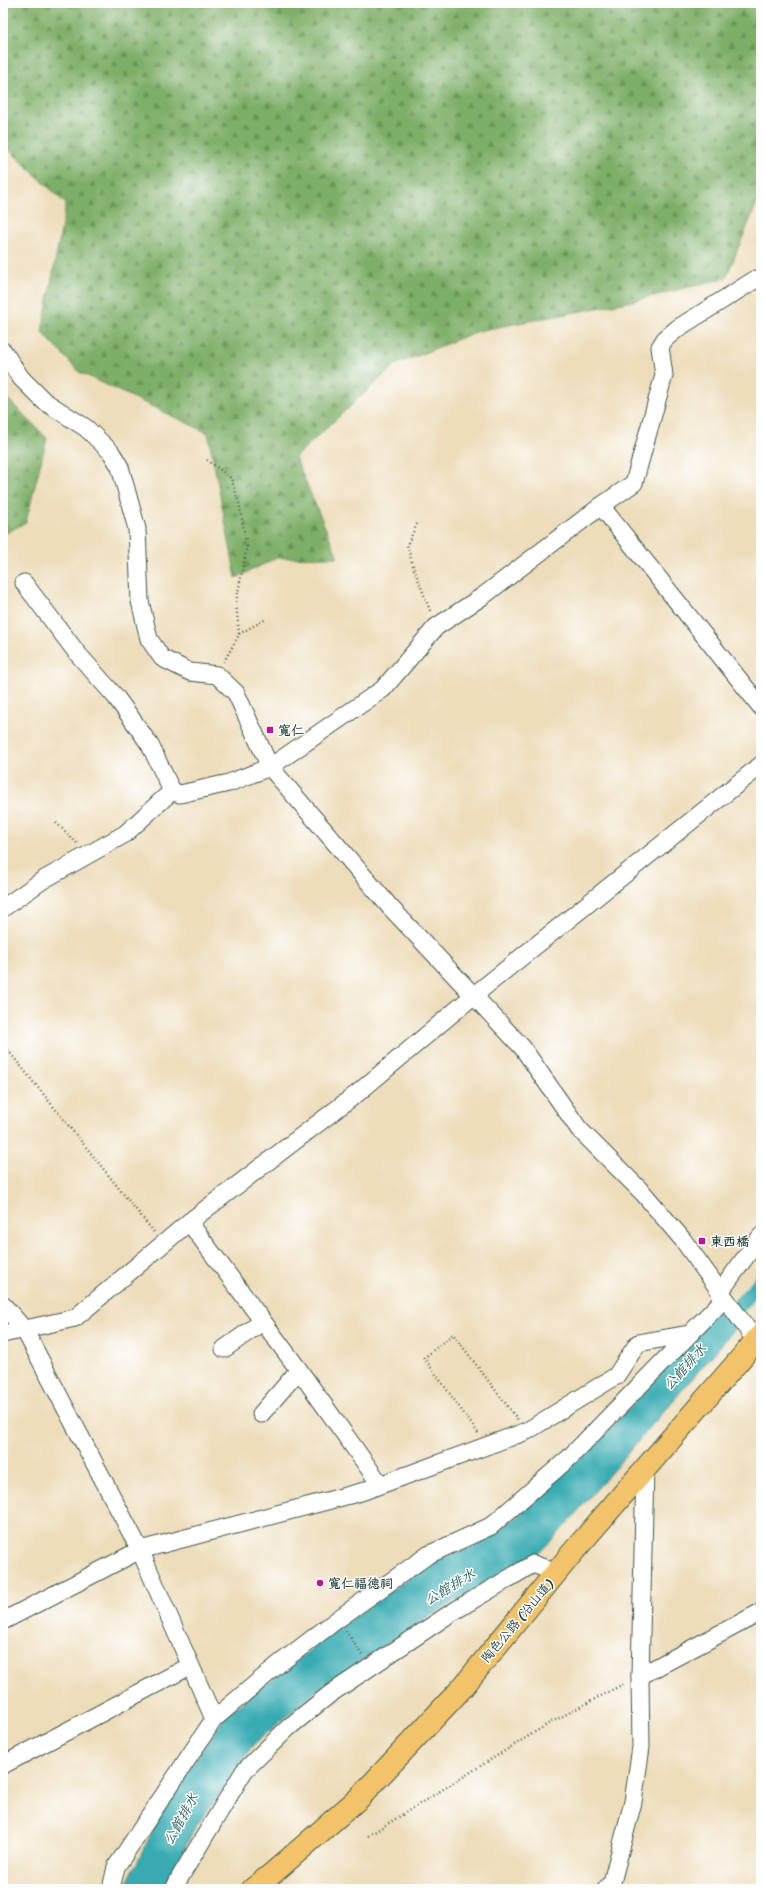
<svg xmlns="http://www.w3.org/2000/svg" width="764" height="1892" font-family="Sriracha,'LXGW WenKai TC',sans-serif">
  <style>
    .forest { fill: url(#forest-firs); stroke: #4e764e }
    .water { fill: #39abb2; stroke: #2c7473 }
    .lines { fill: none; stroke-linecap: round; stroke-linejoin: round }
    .canal { stroke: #39abb2; stroke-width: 15 }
    .minor-casing { stroke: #3e5548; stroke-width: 19 }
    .major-casing { stroke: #3e5548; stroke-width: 24 }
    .path { stroke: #3e5548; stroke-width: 2.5; stroke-dasharray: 1 3; stroke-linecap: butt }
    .minor { stroke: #fff; stroke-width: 17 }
    .major { stroke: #f2c36a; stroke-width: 22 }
    .poi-dot { fill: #b5179e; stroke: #fff; stroke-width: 1.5 }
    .labels { text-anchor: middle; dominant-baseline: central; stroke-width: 3; stroke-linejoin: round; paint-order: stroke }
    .poi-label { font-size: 13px; font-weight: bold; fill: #1f3d34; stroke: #fff; text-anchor: start }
    .street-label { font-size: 13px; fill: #1f3d34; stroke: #fff }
    .water-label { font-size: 14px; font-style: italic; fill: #286460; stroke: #fff }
  </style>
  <defs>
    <pattern id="forest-firs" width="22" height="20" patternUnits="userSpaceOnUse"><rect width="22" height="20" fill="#7eaf68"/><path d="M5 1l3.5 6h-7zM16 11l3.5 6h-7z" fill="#679056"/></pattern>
  </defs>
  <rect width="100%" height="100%" fill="#fff"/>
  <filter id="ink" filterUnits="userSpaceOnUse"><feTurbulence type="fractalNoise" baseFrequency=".025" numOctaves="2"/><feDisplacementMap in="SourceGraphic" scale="8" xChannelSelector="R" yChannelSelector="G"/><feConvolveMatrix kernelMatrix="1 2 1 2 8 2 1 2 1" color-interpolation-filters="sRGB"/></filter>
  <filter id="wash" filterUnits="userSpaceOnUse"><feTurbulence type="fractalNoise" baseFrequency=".012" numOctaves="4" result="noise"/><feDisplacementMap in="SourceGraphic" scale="16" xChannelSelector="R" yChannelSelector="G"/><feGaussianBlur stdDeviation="0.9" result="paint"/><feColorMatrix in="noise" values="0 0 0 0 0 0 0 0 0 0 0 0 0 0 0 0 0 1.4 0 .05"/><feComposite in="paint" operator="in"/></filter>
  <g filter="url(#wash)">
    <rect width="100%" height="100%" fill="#edb"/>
    <g class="forest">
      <polygon points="3,3 759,3 761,4 761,193 726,278 628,302 478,331 395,365 295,457 338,557 276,558 236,578 208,433 79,372 42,332 66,204 3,144"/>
      <polygon points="3,394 47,438 26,522 3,535"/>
    </g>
    <polygon class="water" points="720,1308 735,1329 558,1534 538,1554 453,1602 326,1683 253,1745 193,1831 164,1889 124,1889 158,1820 203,1748 227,1714 333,1632 432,1562 482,1543 527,1509 541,1491 599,1441"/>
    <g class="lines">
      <polyline class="canal" points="714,1334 761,1281"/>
    </g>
  </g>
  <g filter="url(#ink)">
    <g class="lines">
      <g class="minor-casing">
        <g id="minor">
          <polyline points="761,280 756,279 678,328 665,339 660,347 664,375 634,483 601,506 761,707"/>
          <polyline points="3,351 21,378 44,401 86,428 111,452 120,467 137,529 140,601 149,639 162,658 190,672 217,675 236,693 270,767 390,907 522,1047 579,1129 644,1194 683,1240 756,1341 761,1344"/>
          <polyline points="24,583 77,653 115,696 129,715 150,745 172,791 180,794 229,783 270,767 383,689 436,627 483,596 601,506"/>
          <polyline points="3,908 43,880 125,834 172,791"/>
          <polyline points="189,1222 299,1370 380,1484"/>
          <polyline points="3,1305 24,1329 140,1550 214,1719"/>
          <polyline points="3,1334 75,1318 189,1222 359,1092 473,996 761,765"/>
          <polyline points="224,1349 262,1322"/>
          <polyline points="261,1414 299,1370"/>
          <polyline points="3,1621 140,1550 361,1492 527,1431 616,1376 638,1343 689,1334"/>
          <polyline points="640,1676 761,1612"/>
          <polyline points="3,1765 190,1666"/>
          <polyline points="111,1889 116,1867 214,1719 279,1664 338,1619 428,1555 491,1526 569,1458 721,1302 720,1292 761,1236"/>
          <polyline points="174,1889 180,1877 244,1771 289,1727 330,1694 451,1613 533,1564 557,1573"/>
          <polyline points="606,1889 612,1882 633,1802 641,1747 640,1676 645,1469"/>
        </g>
      </g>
      <g class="major-casing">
        <polyline id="major" points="253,1889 273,1873 359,1798 462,1688 573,1552 761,1335"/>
      </g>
      <g class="path">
        <polyline points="207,460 231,478 239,503 247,547 236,602 239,635 223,663"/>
        <polyline points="417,524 407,545 414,569 431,613"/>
        <polyline points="239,634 266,619"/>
        <polyline points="56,823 77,843"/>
        <polyline points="3,1044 154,1232"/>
        <polyline points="478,1433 424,1358 453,1334 518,1420"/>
        <polyline points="346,1631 362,1655"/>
        <polyline points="368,1836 548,1724 625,1683"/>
      </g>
      <use href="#minor" class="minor"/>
      <use href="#major" class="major"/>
    </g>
  </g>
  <g class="poi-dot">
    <rect x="266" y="726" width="8" height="8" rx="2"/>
    <rect x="698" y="1237" width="8" height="8" rx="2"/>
    <circle cx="320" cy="1583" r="4"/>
  </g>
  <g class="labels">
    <g class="poi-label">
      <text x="278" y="730">寬仁</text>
      <text x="710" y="1241">東西橋</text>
      <text x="328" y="1583">寬仁福德祠</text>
    </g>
    <g class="street-label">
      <text transform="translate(517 1621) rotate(-50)">陶色公路 (沿山道)</text>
    </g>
    <g class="water-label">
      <text transform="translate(685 1367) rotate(-48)">公館排水</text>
      <text transform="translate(450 1587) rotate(-31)">公館排水</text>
      <text transform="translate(181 1819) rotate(-61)">公館排水</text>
    </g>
  </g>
  <rect width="764" height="1892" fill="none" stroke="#fff" stroke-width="16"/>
</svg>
